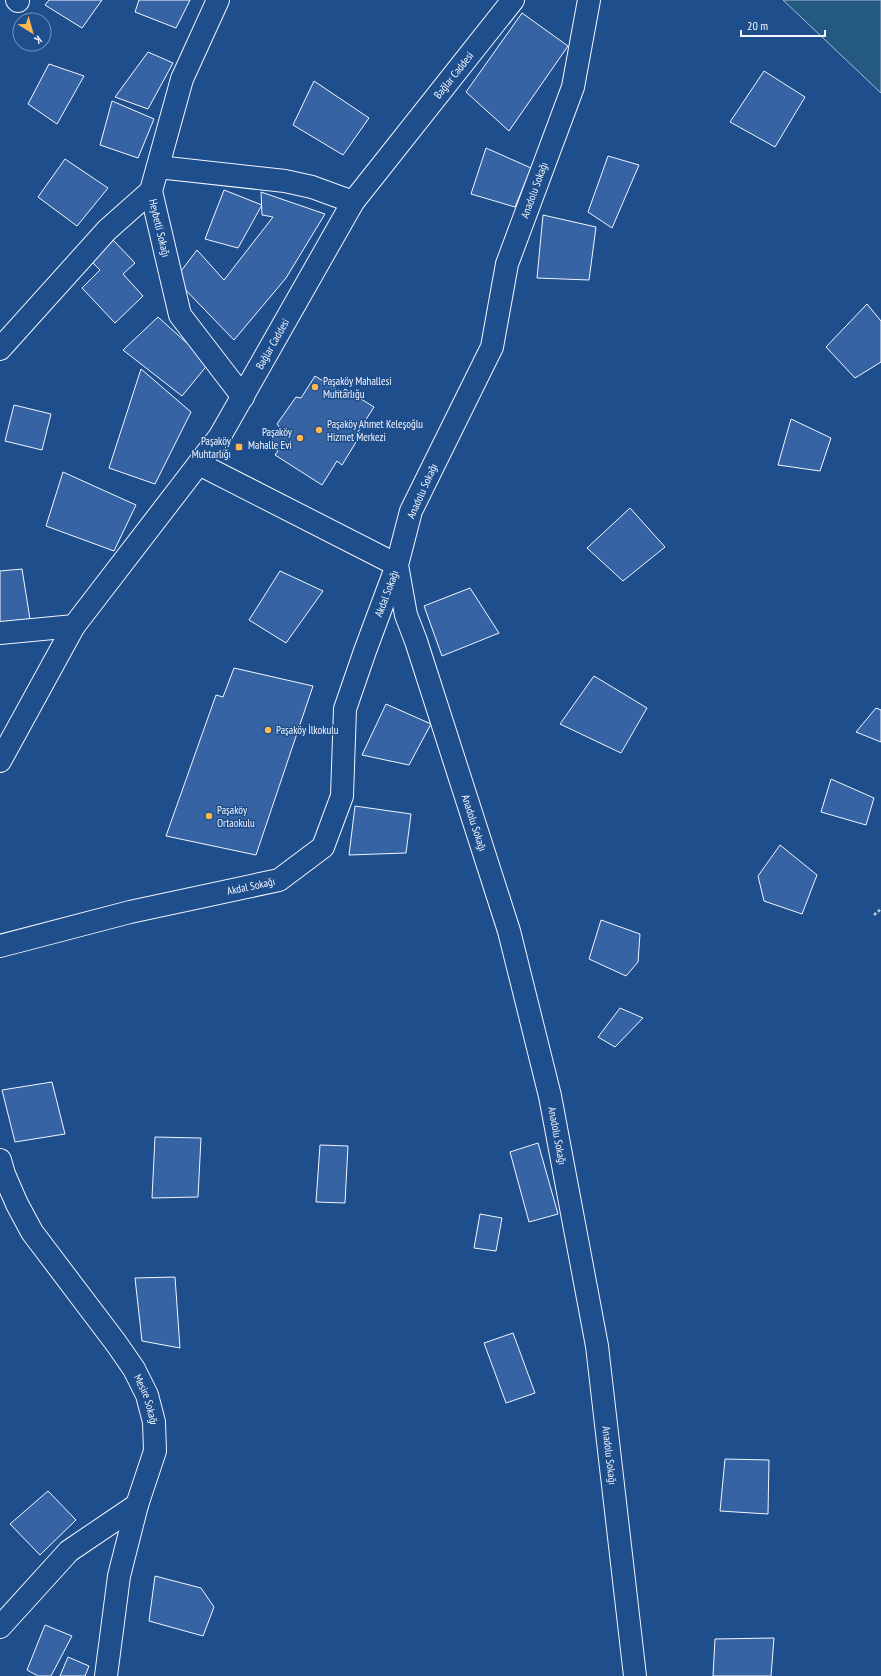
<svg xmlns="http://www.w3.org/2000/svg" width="881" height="1676" font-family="'PT Sans Narrow',sans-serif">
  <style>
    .green { fill: #245a82; stroke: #a8bbd7 }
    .building { fill: #3563a3; stroke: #f2f6ff }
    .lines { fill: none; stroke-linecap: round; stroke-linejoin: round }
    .minor-casing { stroke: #f2f6ff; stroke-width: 24 }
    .path { stroke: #b3c4dc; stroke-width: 2.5; stroke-dasharray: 3 2; stroke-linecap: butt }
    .minor { stroke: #1f4e8c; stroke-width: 22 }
    .poi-dot { fill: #ffb74d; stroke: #1f4e8c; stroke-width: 1.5 }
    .labels { text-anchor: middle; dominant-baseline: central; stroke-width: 3; stroke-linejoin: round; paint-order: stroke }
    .street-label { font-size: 11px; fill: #f2f6ff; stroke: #1f4e8c }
    .poi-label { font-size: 11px; fill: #f2f6ff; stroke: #1f4e8c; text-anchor: start }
  </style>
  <rect width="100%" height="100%" fill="#1f4e8c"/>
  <polygon class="green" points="783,0 881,0 881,93"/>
  <g class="building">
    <polygon points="49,0 102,0 82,28 45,5"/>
    <polygon points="139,0 190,0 176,28 135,12"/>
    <polygon points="522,13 568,46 509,131 466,92"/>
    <polygon points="148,52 173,63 148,109 115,97"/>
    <polygon points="49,64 84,76 57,124 28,104"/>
    <polygon points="764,71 805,97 775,147 730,122"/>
    <polygon points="314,81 369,118 343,155 293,125"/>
    <polygon points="112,101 154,119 138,158 100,145"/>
    <polygon points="486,148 531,168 515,207 471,194"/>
    <polygon points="608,156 639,165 612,228 588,212"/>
    <polygon points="65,159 108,188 77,226 38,197"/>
    <polygon points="224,190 262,205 238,248 205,239"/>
    <polygon points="261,192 325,214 286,278 234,340 175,279 197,250 224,280 273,217 262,215"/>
    <polygon points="543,215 596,227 589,280 537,278"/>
    <polygon points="112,239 135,263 123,274 143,296 115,323 82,288 100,270 90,260"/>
    <polygon points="867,304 881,321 881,362 855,378 826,347"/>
    <polygon points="158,317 209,363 182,396 123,350"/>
    <polygon points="141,369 191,412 155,484 109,468"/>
    <polygon points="315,376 342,393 345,389 374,407 358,432 361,434 342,465 337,461 322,485 275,455 278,451 269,445 280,428 277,424 296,397 301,398"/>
    <polygon points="14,405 51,414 42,450 5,441"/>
    <polygon points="791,419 831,438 820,471 778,465"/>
    <polygon points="63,472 136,505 114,551 46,526"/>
    <polygon points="630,508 665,547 623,581 587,548"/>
    <polygon points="22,569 30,619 0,622 0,571"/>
    <polygon points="280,571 323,591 286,643 249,620"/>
    <polygon points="470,588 499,633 442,656 424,606"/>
    <polygon points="234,668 313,686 256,855 166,836 216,695 223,697"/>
    <polygon points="594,676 647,708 621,753 560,724"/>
    <polygon points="386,704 431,724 409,765 362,755"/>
    <polygon points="876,708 881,710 881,742 856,732"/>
    <polygon points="831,779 874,798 866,825 821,812"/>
    <polygon points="355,806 411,814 406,853 349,855"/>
    <polygon points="780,845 817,875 802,914 764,901 758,876"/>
    <polygon points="601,920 640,934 638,962 626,976 589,959"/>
    <polygon points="620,1008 643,1018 615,1047 598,1037"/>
    <polygon points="52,1082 65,1134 15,1142 2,1090"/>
    <polygon points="155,1137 201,1138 198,1197 152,1198"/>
    <polygon points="538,1143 558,1214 529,1222 510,1152"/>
    <polygon points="320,1145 348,1146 345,1203 316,1202"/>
    <polygon points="480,1214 502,1218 496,1251 474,1248"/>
    <polygon points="175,1277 180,1348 142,1341 135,1278"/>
    <polygon points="513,1333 535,1393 506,1403 484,1343"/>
    <polygon points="725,1459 769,1460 768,1514 720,1511"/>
    <polygon points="48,1491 76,1520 40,1555 10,1524"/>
    <polygon points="155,1576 201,1588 214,1607 203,1636 149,1621"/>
    <polygon points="45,1625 72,1636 51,1676 38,1676 27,1670"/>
    <polygon points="774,1638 771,1676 713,1676 715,1639"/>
    <polygon points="68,1657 89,1666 85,1676 60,1676"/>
  </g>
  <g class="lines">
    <g class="minor-casing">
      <g id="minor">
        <polyline points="17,0 18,1"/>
        <path id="s1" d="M218,0L182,79L151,191L180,315L243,397"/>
        <path id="s2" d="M589,0L573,87L507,264L492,347L411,511L397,565L406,615L416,641L509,931L550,1096L597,1346L635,1676"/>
        <polyline points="158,167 285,181 312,187 353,202"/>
        <polyline points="0,349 107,230 151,191"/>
        <path id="s3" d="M0,633L74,626L220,436L353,202L513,0"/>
        <polyline points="0,761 74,626"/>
        <path id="s4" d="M0,946L130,912L279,880L323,847L342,796L345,709L365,651L397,565L199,464"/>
        <path id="s5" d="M0,1160L4,1174L17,1204L32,1232L116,1343L134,1369L147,1395L154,1422L155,1451L137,1505L119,1576L106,1676"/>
        <polyline points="0,1627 69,1551 137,1505"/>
      </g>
    </g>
    <polyline class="path" points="874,915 881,909"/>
    <use href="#minor" class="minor"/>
  </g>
  <g class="poi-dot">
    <circle cx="315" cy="387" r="4"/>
    <circle cx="319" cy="430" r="4"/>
    <circle cx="300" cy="438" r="4"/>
    <rect x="235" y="443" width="8" height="8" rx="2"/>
    <circle cx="268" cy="730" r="4"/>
    <circle cx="209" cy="816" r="4"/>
  </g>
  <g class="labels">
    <g class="street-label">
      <text stroke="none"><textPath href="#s3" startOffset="745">Bağlar Caddesi</textPath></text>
      <text transform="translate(534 190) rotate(-70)">Anadolu Sokağı</text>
      <text stroke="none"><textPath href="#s1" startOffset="241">Heybetli Sokağı</textPath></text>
      <text stroke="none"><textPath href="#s3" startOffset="420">Bağlar Caddesi</textPath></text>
      <text transform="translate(422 491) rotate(-66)">Anadolu Sokağı</text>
      <text stroke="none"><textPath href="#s4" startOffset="606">Akdal Sokağı</textPath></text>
      <text stroke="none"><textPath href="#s2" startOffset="870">Anadolu Sokağı</textPath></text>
      <text stroke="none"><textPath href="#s4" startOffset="258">Akdal Sokağı</textPath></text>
      <text stroke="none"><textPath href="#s2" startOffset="1194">Anadolu Sokağı</textPath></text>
      <text stroke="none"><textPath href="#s5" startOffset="283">Mesire Sokağı</textPath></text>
      <text stroke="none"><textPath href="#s2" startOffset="1518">Anadolu Sokağı</textPath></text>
    </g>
    <g class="poi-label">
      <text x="323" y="381">Paşaköy Mahallesi<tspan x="323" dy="13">Muhtarlığu</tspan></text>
      <text x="327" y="424">Paşaköy Ahmet Keleşoğlu<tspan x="327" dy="13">Hizmet Merkezi</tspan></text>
      <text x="292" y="432" text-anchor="end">Paşaköy<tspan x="292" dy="13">Mahalle Evi</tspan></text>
      <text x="231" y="441" text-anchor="end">Paşaköy<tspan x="231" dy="13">Muhtarlığı</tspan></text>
      <text x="276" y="730">Paşaköy İlkokulu</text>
      <text x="217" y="810">Paşaköy<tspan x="217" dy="13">Ortaokulu</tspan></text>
    </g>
  </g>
  <g transform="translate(32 32) rotate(143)"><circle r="19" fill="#1f4e8c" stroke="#7391ba"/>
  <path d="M0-3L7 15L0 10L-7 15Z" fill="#ffb74d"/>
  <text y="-6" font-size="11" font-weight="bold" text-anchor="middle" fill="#f2f6ff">K</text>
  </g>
  <path d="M741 30v6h84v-6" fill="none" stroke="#f2f6ff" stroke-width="2"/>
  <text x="747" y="30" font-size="12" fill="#f2f6ff" stroke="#1f4e8c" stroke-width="3" paint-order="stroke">20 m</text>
</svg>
